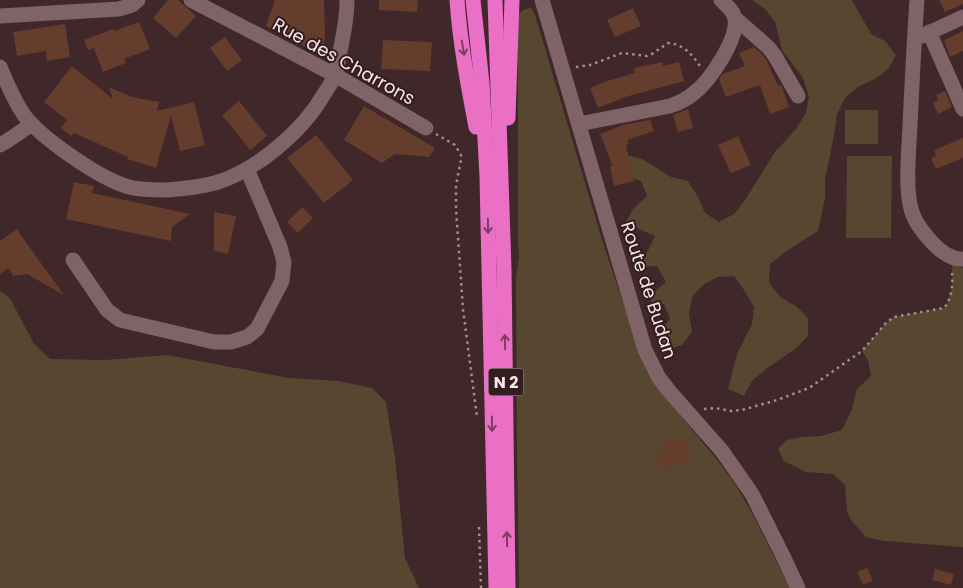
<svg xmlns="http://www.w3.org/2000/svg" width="963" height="588" font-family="Poppins,sans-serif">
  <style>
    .green { fill: #574730 }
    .building { fill: #653d2c }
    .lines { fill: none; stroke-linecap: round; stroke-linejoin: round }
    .path { stroke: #a28e8f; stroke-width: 2.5; stroke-dasharray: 2.5 4; stroke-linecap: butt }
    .minor { stroke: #7f6366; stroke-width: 15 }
    .highway { stroke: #ea70c5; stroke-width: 15 }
    .oneway { stroke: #7d3e62 }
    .labels { text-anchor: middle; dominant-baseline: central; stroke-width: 4; stroke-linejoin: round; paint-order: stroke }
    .shield { fill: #341d20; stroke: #bcaaab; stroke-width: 1 }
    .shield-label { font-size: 16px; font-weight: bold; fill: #f7e6e7 }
    .street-label { font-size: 18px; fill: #f7e6e7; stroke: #341d20 }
  </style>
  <rect width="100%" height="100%" fill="#3f272a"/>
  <g class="green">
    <polygon points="752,0 852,0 871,34 885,41 896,55 888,69 875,79 858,87 845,98 837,114 834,135 825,180 825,198 818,231 785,252 770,264 769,282 780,297 796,306 808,318 808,336 795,349 766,369 752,381 744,396 728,389 737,354 752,324 754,307 744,290 734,276 718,277 703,285 692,297 689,314 692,332 682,345 666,350 659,333 670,319 664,304 648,309 653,293 666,282 657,266 640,267 655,236 625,223 634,208 647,196 641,181 625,175 610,163 626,155 642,159 671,177 688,181 698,197 705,213 719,222 734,214 745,200 775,152 796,129 806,113 809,97 803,78 782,50 775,22 765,9"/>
    <path d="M531,8L535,15L603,243L641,356L656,386L718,461L735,484L752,513L790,588H519L517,448L516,278L519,257L518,242V18C520,11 523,9 531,8Z"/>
    <rect x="845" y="110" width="33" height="34"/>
    <polygon points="847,156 892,156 891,238 846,238"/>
    <path d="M952,258L963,268V547L884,541L866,537L851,520L847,511L845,485L833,474L806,472L784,461L778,449L787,440L802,437L821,436L842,430L852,409L857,389L871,376L868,360L862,351L886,323L894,317L944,308C955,295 952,274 952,258Z"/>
    <polygon points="0,291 10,298 34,344 50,359 105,360 167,355 289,378 338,381 372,388 386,402 395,457 405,558 419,588 0,588"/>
  </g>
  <g class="building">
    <polygon points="168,0 178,0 196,16 176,38 153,18"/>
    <polygon points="275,0 324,0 325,34 323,56 266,26"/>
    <polygon points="379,0 418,0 417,12 379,10"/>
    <polygon points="939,0 963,0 963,4 945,12"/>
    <polygon points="633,8 641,26 615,37 607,20"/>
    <polygon points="139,22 150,49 124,59 126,63 103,72 94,48 88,50 84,40 113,29 114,31"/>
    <polygon points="65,24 70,57 47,61 46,51 17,56 13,32"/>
    <polygon points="963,31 963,51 950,57 944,40"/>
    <polygon points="225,37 242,60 227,71 210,48"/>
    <polygon points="383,40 432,42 430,71 381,69"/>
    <polygon points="754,47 762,54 767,61 778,86 781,85 782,87 789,107 770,114 760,85 726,97 719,79 723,74 745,66 739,53"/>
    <polygon points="662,62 663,66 679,62 684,81 625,97 598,108 590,88 607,81 635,73 634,68"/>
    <polygon points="72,66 113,99 109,87 132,97 159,102 157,111 194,102 205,145 180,151 171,116 156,168 127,159 128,157 74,133 71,136 61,128 67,120 44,102"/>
    <polygon points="945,91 952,107 938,114 933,103 938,100 936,95"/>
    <polygon points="239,101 267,136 250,150 222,115"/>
    <polygon points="364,106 435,148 429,157 395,154 382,163 344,140"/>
    <polygon points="688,109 693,128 678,132 673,115"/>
    <polygon points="650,120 654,131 627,140 629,144 626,145 634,181 614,186 610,166 613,166 600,134 623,125"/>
    <polygon points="316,135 353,180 324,203 287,158"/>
    <polygon points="738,136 751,165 731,173 718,145"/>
    <polygon points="963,138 963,158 936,169 931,158 936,156 934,150"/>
    <polygon points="74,182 94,186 92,193 190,214 172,227 171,241 66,219"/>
    <polygon points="302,207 313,218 298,233 287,222"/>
    <polygon points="214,212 236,216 228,254 214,251"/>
    <polygon points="17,229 20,234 64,295 27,274 13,276 8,268 0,274 0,241"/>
    <polygon points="683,435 692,458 663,471 656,455 665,451 662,444"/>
    <polygon points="867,568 873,581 863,585 857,572"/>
    <polygon points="935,569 954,574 951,585 932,580"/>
  </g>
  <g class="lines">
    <g class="path">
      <path d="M576,67L590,65L622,53L647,56L652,54L668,43C683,44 692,54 700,66"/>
      <polyline points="436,134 455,145 461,155 461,160 456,185 456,209 463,309 477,417"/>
      <path d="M704,409L715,408L731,411L742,410L777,400L809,388L862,351L886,323L894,317L944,308C952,299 953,283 952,272"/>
      <polyline points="479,527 481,588"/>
    </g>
    <g class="minor">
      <polyline points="191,0 335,75 426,128"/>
      <polyline points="542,0 645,350 659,378 670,392 722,451 752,494 782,554 798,588"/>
      <path d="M917,0C914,42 912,84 910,125C909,149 905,186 911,209C915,225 936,251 952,257C955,259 960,259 963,259"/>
      <polyline points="0,16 119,9 132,5 138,0"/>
      <polyline points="735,18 769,48 775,56 798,96"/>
      <polyline points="929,32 963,109"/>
      <polyline points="922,36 963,17"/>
      <path d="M0,67C7,83 14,101 24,115C41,138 100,179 129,187C141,190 154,190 166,190C181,189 200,187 215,183C256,171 303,131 324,94C328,88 333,81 335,74C337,69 338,62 339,56C343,38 347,19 347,0"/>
      <path d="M579,124L670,106C679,103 687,99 694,93C710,81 738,39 735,19C734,11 726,5 721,0"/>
      <polyline points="0,145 7,141 32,124"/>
      <polyline points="73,260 107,310 120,320 214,342 231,342 247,337 257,329 282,281 284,262 280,247 247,169"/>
    </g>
    <g class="highway">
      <path d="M457,0C460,43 468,85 476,127"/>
      <polyline points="473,0 482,83 487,177 496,588"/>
      <polyline points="495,0 504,269 508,588"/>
      <polyline points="508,118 512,0"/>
    </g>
  </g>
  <defs><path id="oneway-shaft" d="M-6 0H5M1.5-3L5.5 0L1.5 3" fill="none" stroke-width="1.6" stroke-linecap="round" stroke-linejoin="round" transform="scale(1.25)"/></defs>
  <g class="oneway">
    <use href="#oneway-shaft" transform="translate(463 48) rotate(81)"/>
    <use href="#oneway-shaft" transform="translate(488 226) rotate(89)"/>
    <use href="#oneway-shaft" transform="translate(505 342) rotate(-91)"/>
    <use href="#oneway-shaft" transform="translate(492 424) rotate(89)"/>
    <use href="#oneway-shaft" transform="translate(507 539) rotate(-91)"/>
  </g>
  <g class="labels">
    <rect class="shield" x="488.5" y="368.5" width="35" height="27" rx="4"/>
    <g class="shield-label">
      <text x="506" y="382">N 2</text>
    </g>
    <g class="street-label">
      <text transform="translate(344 61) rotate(29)">Rue des Charrons</text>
      <text transform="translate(649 290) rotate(72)">Route de Budan</text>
    </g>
  </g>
</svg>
